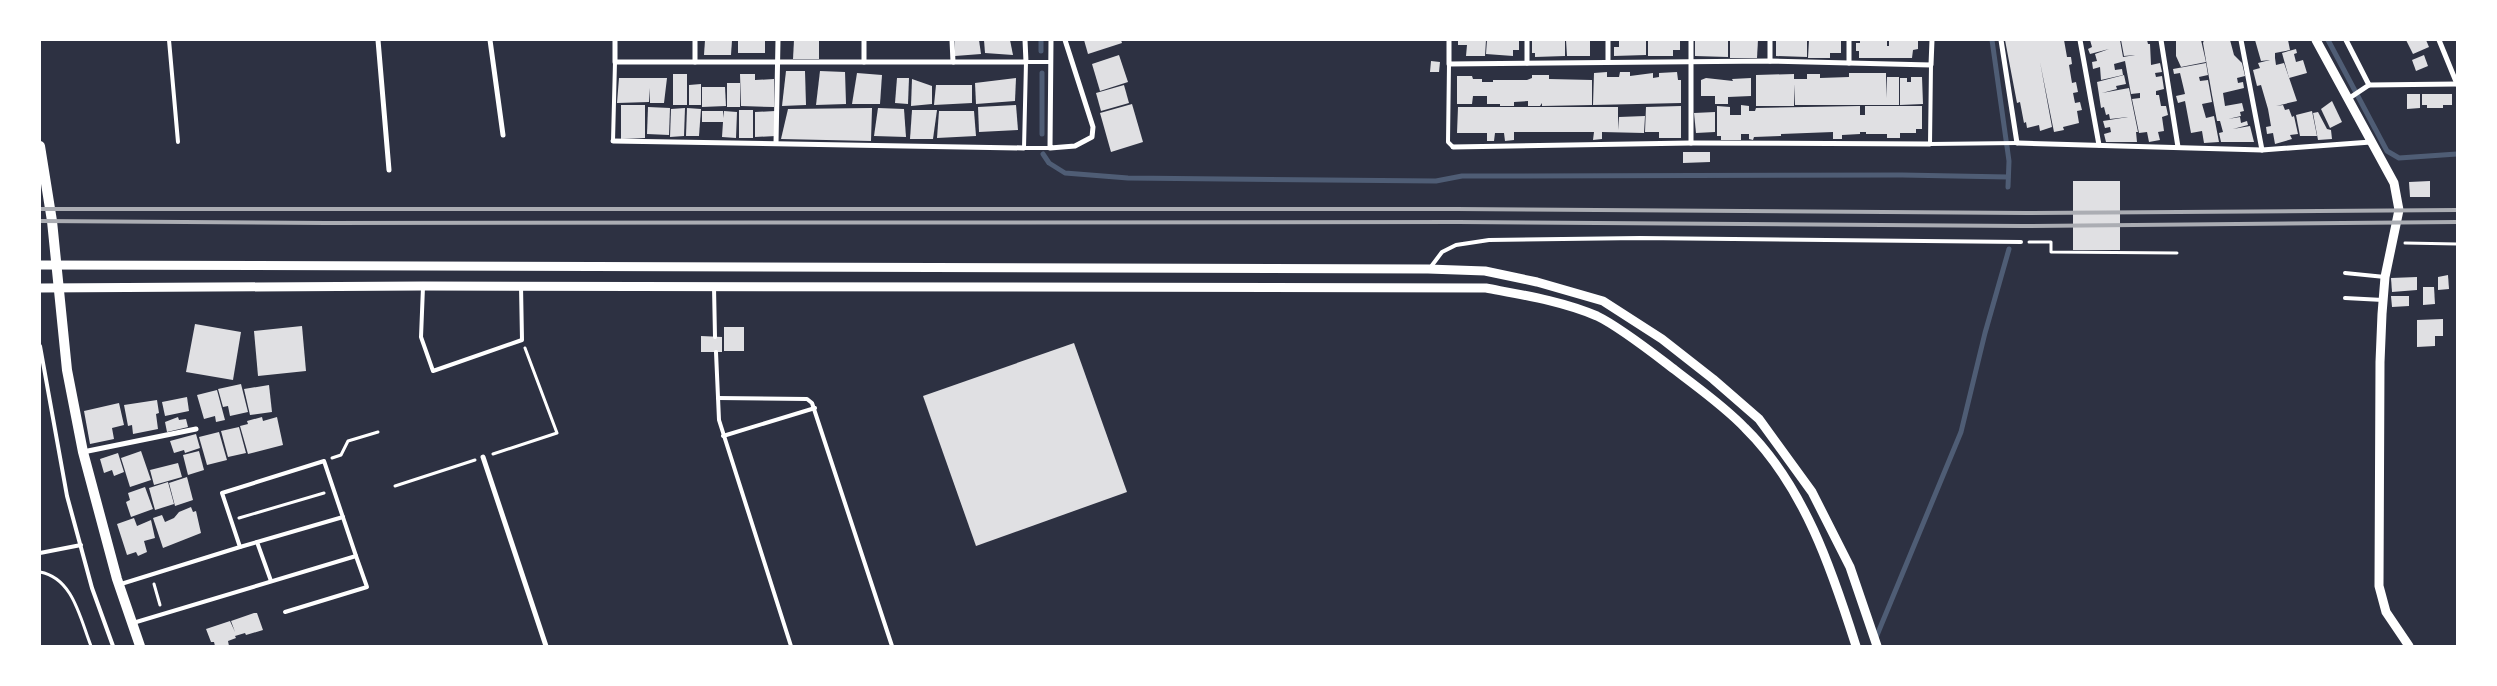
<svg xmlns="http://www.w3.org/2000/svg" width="2497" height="686" font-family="Spectral,serif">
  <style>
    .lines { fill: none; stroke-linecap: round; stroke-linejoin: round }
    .stream { stroke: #4f5d75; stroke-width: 5 }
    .building { fill: #e0e0e3 }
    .path { stroke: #fff; stroke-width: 3 }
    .service { stroke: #fff; stroke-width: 4 }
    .minor { stroke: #fff; stroke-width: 5 }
    .tertiary { stroke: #fff; stroke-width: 9 }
    .secondary { stroke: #fff; stroke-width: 10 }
    .rail { stroke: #abadb3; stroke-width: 4 }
  </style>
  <rect width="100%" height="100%" fill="#2d3142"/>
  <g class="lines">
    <g class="stream">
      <polyline points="1041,40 1041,51"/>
      <polyline points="1992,40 2009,161 2008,187"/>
      <polyline points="2328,40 2387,151 2399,158 2457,154"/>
      <polyline points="1042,134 1042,73"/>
      <polyline points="1043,154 1049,163 1065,173 1128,178 1436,181 1462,176 1498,176 1902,175 2008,177"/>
      <polyline points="1875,640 1961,432 1985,333 2009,249"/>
    </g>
  </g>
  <g class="building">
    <polygon points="705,40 732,40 731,55 704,55"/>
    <rect x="738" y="40" width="27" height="13"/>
    <polygon points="794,40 819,40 819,59 793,59"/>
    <polygon points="955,40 979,40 981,54 955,56"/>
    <polygon points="984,40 1010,40 1013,55 985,53"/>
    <polygon points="1084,40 1121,40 1122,43 1088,54"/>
    <polygon points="1458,40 1486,40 1485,56 1466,56 1467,45 1458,45"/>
    <polygon points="1487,40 1519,40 1519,50 1513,50 1513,56 1486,54"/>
    <polygon points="1565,40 1565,56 1535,57 1535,53 1532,53 1532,41"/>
    <polygon points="1566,40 1590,40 1590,56 1567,56"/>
    <polygon points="1619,40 1646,40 1646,55 1614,56 1614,47 1619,47"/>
    <polygon points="1648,40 1680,41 1680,50 1673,50 1673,56 1648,56"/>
    <polygon points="1695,40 1728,40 1728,57 1695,56"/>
    <polygon points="1730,40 1758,40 1757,58 1730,58"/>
    <polygon points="1776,40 1807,40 1807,57 1776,56"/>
    <polygon points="1809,40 1841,40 1841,53 1830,53 1830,58 1808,58"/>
    <polygon points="1860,40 1887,40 1887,46 1889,46 1889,40 1918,40 1918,49 1913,50 1912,58 1859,58 1859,51 1856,51 1856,43 1860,43"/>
    <polygon points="2005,40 2064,40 2067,57 2071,57 2072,64 2069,65 2072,83 2076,82 2078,92 2073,93 2075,103 2080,102 2082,110 2077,111 2079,123 2063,127 2064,130 2054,132 2040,62 2052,127 2040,131 2039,125 2027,128 2026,122 2024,123 2020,102 2017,103"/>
    <polygon points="2090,40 2120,40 2123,57 2135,55 2124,56 2121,40 2147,40 2148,44 2150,44 2151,65 2160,63 2162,72 2155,73 2156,77 2162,76 2164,89 2156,91 2156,95 2159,95 2161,106 2166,106 2168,115 2162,117 2164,131 2158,132 2160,140 2149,142 2147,132 2139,133 2132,99 2140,98 2140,93 2131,94 2125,61 2114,64 2115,70 2122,69 2123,75 2101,80 2100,67 2093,69 2092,62 2097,61 2095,54 2109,49 2090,54 2088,49 2092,47"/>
    <polygon points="2176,40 2201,40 2206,62 2181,67 2176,56"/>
    <polygon points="2204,40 2230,40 2234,55 2242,63 2245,76 2237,78 2238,83 2243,82 2244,88 2223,93 2225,106 2242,103 2244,111 2240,112 2241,116 2228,119 2240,117 2241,123 2247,121 2248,125 2233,129 2250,126 2254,142 2221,142 2219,133 2223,132 2220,121 2217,121 2212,95 2203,43"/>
    <polygon points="2255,40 2288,40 2290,50 2275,53 2275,58 2276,65 2284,63 2297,101 2276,106 2283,105 2285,110 2289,109 2292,117 2294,116 2298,134 2290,135 2292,139 2275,144 2273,133 2267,134 2266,127 2271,126 2268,109 2261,85 2257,86 2253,70 2260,68 2258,63 2270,60 2261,61"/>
    <polygon points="2406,40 2426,40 2429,47 2413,54"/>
    <polygon points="2296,49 2297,53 2294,54 2296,62 2303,60 2307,73 2289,78 2282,53"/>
    <polygon points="1119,55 1128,82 1100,91 1092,64"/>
    <polygon points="2424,55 2428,66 2416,71 2412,60"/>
    <polygon points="1431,61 1440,62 1439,72 1430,72"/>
    <polygon points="2206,63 2208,75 2199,77 2200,81 2208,80 2212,102 2202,104 2206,118 2214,116 2219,142 2204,143 2202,131 2191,133 2185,101 2178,103 2176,96 2185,94 2180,73 2174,74 2173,69"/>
    <polygon points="786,71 805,71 806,105 782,106"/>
    <polygon points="820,71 845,72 846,104 816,105"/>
    <polygon points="1607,72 1607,77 1619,77 1620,72 1630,72 1630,76 1653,73 1653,78 1659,77 1659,73 1677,72 1678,80 1681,80 1681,103 1593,105 1594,73"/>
    <polygon points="857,73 882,75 880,104 852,104"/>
    <polygon points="1849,73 1886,73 1886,98 1887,77 1899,77 1899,105 1795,105 1794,84 1794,106 1756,106 1756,75 1794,74 1794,79 1807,79 1807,74 1820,74 1820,78 1849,77"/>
    <rect x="673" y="74" width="14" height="31"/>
    <polygon points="740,74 755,74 755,90 755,80 774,79 774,107 741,106"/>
    <polygon points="1532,75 1549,75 1549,79 1592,80 1592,105 1542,106 1542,103 1540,106 1528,106 1528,101 1514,102 1514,106 1500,106 1500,104 1487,104 1487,96 1473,96 1472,104 1457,104 1457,76 1472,76 1473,79 1482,79 1482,82 1493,82 1493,80 1527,80 1532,78"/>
    <polygon points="2124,75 2126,84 2116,86 2117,89 2102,93 2129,88 2138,132 2136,132 2137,142 2106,142 2104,134 2111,132 2110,127 2105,128 2103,121 2128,117 2110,119 2109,114 2106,115 2104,107 2101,108 2097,82"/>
    <polygon points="1911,77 1922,77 1923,104 1900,105 1900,78 1907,78 1907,82 1911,82"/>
    <polygon points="619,78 667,78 664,103 650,103 650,88 649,102 617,103"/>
    <polygon points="897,78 909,78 908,104 895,103"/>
    <polygon points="1016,78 1015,101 976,104 975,83"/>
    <polygon points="1706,78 1733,81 1732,79 1751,78 1751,96 1728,97 1728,104 1715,104 1715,96 1701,96 1701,80"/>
    <polygon points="912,79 932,86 932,104 911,106"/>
    <rect x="727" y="83" width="13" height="24"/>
    <polygon points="701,84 701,105 689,105 689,85"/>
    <polygon points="936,85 972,85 972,103 934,105"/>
    <polygon points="1124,85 1129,103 1101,111 1096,93"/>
    <polygon points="702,87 725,87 726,106 702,107"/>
    <polygon points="2407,94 2420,94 2420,108 2407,109"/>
    <polygon points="2422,94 2452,94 2452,105 2443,105 2443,108 2427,108 2427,105 2422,105"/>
    <polygon points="2332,101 2342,122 2330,128 2321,109"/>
    <polygon points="1132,104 1143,142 1111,152 1100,113"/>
    <polygon points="621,105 645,105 645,138 621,139"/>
    <polygon points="1016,105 1018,130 979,132 978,107"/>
    <polygon points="1741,105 1749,106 1749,111 1755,111 1756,108 1860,106 1860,115 1865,115 1865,106 1922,106 1922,129 1916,129 1916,133 1900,133 1900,138 1887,138 1887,134 1866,134 1866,132 1860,132 1860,134 1842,135 1842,139 1833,139 1833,132 1781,134 1781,136 1754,137 1753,140 1749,139 1749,134 1741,134 1741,140 1721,140 1721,136 1717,136 1717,106 1730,107 1730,115 1741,115"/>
    <polygon points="1681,106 1681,138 1659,138 1659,132 1645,132 1646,107"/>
    <polygon points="648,107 670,108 669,135 647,134"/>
    <polygon points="1458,107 1618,107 1618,130 1619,117 1645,116 1644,133 1602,132 1602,139 1593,140 1594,132 1514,132 1514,140 1505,141 1504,133 1495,133 1494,141 1487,141 1487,133 1457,133"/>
    <polygon points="685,108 684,136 670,137 671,109"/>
    <polygon points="687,108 701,109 699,136 686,136"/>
    <polygon points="872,108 871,141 781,139 788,109"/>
    <polygon points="878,108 904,109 906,137 874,136"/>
    <rect x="739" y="110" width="14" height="28"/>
    <polygon points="912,110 937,110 933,139 910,139"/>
    <polygon points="702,111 723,111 723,118 724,111 737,112 736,138 722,137 723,122 702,122"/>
    <polygon points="775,111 776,136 755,137 755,112"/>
    <polygon points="939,111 974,111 976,136 937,138"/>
    <polygon points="2312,111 2317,136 2300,136 2296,115"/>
    <polygon points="1715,112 1715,132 1696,133 1694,113"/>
    <polygon points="2318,112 2327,129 2331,130 2332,139 2318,140 2313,113"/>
    <polygon points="1683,152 1710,152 1710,162 1683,163"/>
    <rect x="2073" y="181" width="47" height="69"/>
    <polygon points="2430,181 2430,197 2410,197 2409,182"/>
    <polygon points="2448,275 2449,289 2438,290 2438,277"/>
    <polygon points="2417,277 2417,290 2392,292 2391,278"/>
    <polygon points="2423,287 2434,287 2435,304 2423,305"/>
    <polygon points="2391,296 2409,296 2409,306 2392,307"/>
    <polygon points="2443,319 2443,336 2435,336 2435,346 2417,347 2417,320"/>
    <polygon points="195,324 241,332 233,380 186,372"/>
    <polygon points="302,326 306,371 258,376 254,331"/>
    <rect x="724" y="327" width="20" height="24"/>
    <polygon points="701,336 722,337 722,352 701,352"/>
    <polygon points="1074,343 1127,492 976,546 923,396"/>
    <polygon points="241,384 248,412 230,416 228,406 223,407 218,389"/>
    <polygon points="269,385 272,412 250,415 244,389"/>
    <polygon points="217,390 225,420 216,422 215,416 204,419 197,395"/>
    <polygon points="187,397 189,411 165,416 162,402"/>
    <polygon points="157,400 159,413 156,414 158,429 133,434 132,425 128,426 124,405"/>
    <polygon points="119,403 124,425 112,428 114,439 90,444 84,411"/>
    <polygon points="178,417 179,420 186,419 188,427 167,432 165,422"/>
    <polygon points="262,417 263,421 277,417 283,445 248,454 240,426 248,424 247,421"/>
    <polygon points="239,427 246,453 228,457 221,431"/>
    <polygon points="219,432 227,460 207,465 199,437"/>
    <polygon points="196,434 200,448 185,453 184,450 174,453 170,441"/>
    <polygon points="141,451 151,480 130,487 121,458"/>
    <polygon points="199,451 204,470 188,475 183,455"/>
    <polygon points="118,453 124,472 114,476 112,470 104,473 100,459"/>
    <polygon points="178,463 182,477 154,485 150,470"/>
    <polygon points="187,477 193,500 175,506 169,483"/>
    <polygon points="168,482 174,504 155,510 149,488"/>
    <polygon points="145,487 153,509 131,517 126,502 130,500 128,493"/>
    <polygon points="191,507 193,512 196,511 201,533 163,548 153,518 162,515 165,522 174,518 179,512"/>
    <polygon points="134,518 137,526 151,520 155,538 144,541 147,552 138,556 136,552 127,555 117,524"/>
    <polygon points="254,613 257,613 263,630 246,635 245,633 235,636 236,638 228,641 229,646 215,646 214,642 211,642 206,629 230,621 235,632 231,621"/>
  </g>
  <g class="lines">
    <g class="path">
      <polyline points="2029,242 2051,242 2051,252 2177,253"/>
      <polyline points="2405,243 2457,244"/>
      <polyline points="493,454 557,433 525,348"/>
      <polyline points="332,458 341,455 348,441 378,432"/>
      <polyline points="395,486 475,460"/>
      <polyline points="239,518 324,493"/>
      <path d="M40,572C73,578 80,618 91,646"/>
      <polyline points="154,584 160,605"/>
    </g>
    <g class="service">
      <polyline points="169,40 178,142"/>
      <polyline points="1050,62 1026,62 1024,148 1050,148"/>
      <polyline points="1449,64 1448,142 1453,147"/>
      <polyline points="1931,65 1930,144 2017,143"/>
      <polyline points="613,141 615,62"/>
      <polyline points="1430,268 1442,252 1456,245 1489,240 1640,238 2021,242"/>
      <polyline points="2345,273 2385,277"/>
      <polyline points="423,287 421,337 433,371 522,340 521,286"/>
      <polyline points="714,287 715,337"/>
      <polyline points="2345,298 2383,300"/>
      <polyline points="40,346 67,496 92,588 113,646"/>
      <polyline points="716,352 719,420 791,646"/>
      <polyline points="718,398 807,399 812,403 892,646"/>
      <polyline points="723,436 815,408"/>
      <polyline points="257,542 271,581"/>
      <polyline points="240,547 343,517"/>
      <polyline points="40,553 81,545"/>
      <polyline points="121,584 240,547 222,493 324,461 356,556 133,623"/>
      <polyline points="285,612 367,587 356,556"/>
    </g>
    <g class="minor">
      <polyline points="378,40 389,170"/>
      <polyline points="490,40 503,135"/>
      <polyline points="615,40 615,62 1026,62 1025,40"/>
      <polyline points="864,40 864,62"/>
      <polyline points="952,40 953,62"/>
      <polyline points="1051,40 1050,148 1075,146 1092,137 1093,127 1065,40"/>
      <polyline points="1449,40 1449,64 1770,61 1931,65 1932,40"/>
      <polyline points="1691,40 1691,143"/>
      <polyline points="1770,40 1770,61"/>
      <polyline points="2001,40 2017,143"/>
      <polyline points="2080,40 2099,145"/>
      <polyline points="2161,40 2178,147"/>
      <polyline points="2241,40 2262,150"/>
      <polyline points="2346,40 2369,85 2457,84"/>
      <polyline points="2439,40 2457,84"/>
      <polyline points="695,62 695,40"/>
      <polyline points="1608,62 1608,40"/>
      <polyline points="1527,63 1527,40"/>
      <polyline points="1849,63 1849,40"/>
      <polyline points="2348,99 2369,85"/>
      <polyline points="613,141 1024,148"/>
      <polyline points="776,143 778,40"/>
      <polyline points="2018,143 2262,150 2371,142"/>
      <polyline points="1453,147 1691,143 1930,144"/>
      <polyline points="83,452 196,429"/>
      <polyline points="483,457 546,646"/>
    </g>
    <g class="tertiary">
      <polyline points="2316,40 2394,183 2399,210 2385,277 2382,314 2380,362 2379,586 2386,612 2409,646"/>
      <polyline points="40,265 1428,269 1485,271 1537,282 1603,301 1662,339 1713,379 1759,419 1812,492 1850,567 1877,646"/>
      <path d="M40,288L423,286L1486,288C1523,295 1562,301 1597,316C1620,327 1654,354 1675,370C1698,388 1724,406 1745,428C1804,486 1832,570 1856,646"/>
    </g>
    <polyline class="secondary" points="40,146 52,221 67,370 83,452 117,579 140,646"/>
    <g class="rail">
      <polyline points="40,209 1456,209 2026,213 2457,210"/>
      <polyline points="40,221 326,223 1458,222 2021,226 2457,222"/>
    </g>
  </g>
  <rect width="2497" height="686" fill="none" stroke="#ffffff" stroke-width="82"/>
</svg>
